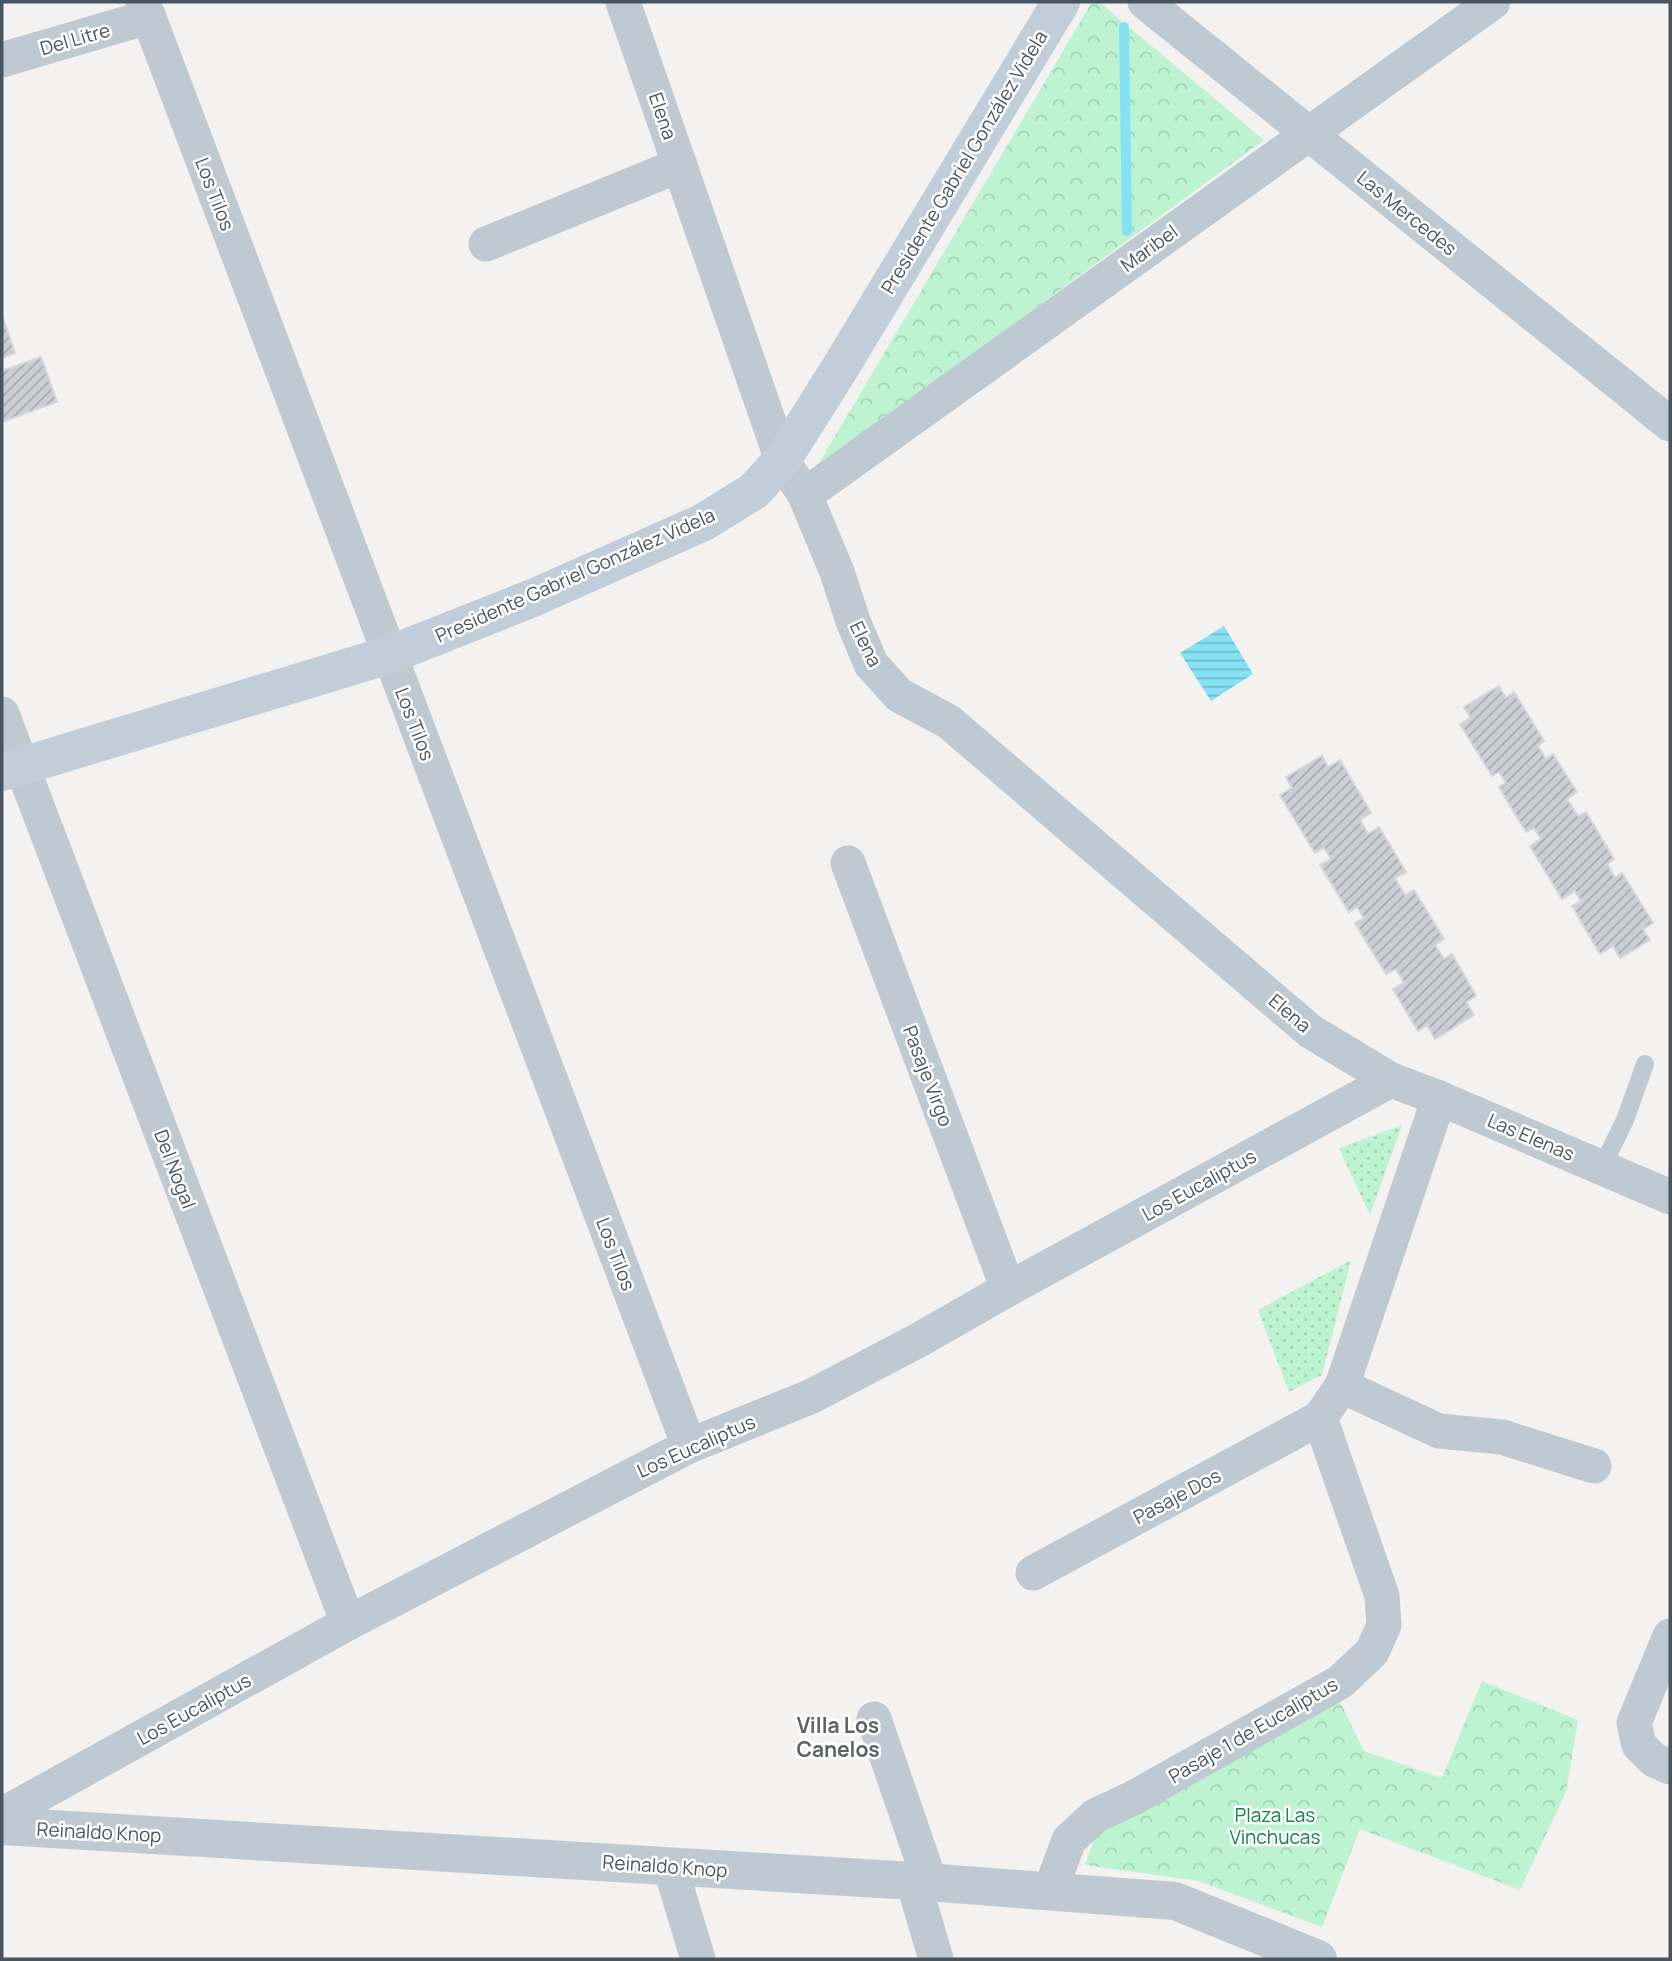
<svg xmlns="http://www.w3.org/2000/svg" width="1672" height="1961" font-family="Manrope,sans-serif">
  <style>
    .grass { fill: url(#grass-dots) }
    .forest { fill: url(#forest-crowns) }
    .water { fill: url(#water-rules) }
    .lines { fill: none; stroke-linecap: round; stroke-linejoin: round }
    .stream { stroke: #87e1f4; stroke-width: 10 }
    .building { fill: url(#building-hatch); stroke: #d5d7dd; stroke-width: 2 }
    .service { stroke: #bec9d2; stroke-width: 18 }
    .minor { stroke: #bec9d2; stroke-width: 35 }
    .tertiary { stroke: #bec9d2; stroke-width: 38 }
    .secondary { stroke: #c1cdd9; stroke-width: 38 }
    .labels { text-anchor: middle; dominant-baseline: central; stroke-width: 5; stroke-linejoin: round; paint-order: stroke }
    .street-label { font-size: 19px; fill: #475561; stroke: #fff }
    .park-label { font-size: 19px; fill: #108446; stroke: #fff }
    .neighbourhood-label { font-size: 21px; font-weight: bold; fill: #5d6267; stroke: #fff }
  </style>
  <defs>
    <pattern id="grass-dots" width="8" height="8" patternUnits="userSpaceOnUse" patternTransform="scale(1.75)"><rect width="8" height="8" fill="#bdf3d0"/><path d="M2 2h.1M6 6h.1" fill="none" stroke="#a4d2b5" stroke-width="1.8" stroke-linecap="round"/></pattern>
    <pattern id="forest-crowns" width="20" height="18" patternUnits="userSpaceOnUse" patternTransform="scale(1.75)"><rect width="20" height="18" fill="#bdf3d0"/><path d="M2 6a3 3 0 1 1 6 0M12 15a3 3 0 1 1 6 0" fill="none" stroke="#a4d2b5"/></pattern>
    <pattern id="water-rules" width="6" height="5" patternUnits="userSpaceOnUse" patternTransform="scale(1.75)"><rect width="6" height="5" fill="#87e1f4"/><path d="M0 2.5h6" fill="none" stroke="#70b9c9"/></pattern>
    <pattern id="building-hatch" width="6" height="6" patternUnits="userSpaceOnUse" patternTransform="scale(1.75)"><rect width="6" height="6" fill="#cbced4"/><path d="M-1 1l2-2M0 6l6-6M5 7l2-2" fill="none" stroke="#a7aaaf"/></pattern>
  </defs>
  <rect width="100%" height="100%" fill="#f4f1f1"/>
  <g class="grass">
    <polygon points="1402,1125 1370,1215 1339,1148"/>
    <polygon points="1351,1260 1322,1375 1289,1392 1258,1310"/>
  </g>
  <g class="forest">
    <polygon points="1092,2 1099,2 1264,140 815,470"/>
    <polygon points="1482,1681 1578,1720 1566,1792 1520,1890 1360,1829 1322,1927 1198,1881 1085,1865 1098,1828 1340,1702 1364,1751 1442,1778"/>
  </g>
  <polygon class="water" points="1224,626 1253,674 1211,701 1180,653"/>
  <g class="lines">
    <polyline class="stream" points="1124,27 1127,231"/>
  </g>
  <g class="building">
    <polygon points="2,315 15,353 2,358"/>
    <polygon points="41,357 57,402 2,422 2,371"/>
    <polygon points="1499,686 1506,698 1514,692 1544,741 1538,746 1546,759 1553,754 1577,792 1567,799 1578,816 1586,812 1614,859 1607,864 1615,878 1622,873 1653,923 1643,929 1650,940 1620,958 1613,946 1600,954 1572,906 1581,901 1575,891 1562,899 1530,846 1541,839 1534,828 1526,832 1499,787 1506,783 1499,772 1492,776 1460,724 1471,718 1464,707"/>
    <polygon points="1322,756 1328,767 1340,760 1371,813 1360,820 1368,834 1379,827 1406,872 1395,878 1405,895 1414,890 1444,939 1435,945 1444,959 1452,954 1476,996 1466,1002 1474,1015 1435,1039 1427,1025 1418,1031 1393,989 1404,983 1396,969 1386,974 1355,923 1364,918 1357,907 1349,912 1320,865 1331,859 1324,848 1315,853 1280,795 1292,788 1286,777"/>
  </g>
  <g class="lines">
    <polyline class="service" points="1602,1167 1625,1120 1645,1064"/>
    <g class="minor">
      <polyline points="143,2 689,1446"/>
      <polyline points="623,2 782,460 805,495 837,572 853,621 871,664 899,695 949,722 1310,1031 1391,1080 1439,1098 1670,1197"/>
      <polyline points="1145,2 1670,424"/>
      <polyline points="2,60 148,17"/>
      <polyline points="486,244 680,165"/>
      <polyline points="805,495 1493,2"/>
      <polyline points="2,714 348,1623"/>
      <polyline points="848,863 1008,1289"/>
      <polyline points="1342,1386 1439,1431 1502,1437 1594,1466"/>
      <polyline points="1033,1573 1320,1418"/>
      <polyline points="1670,1636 1634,1723 1639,1745 1654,1760 1670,1767"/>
      <polyline points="874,1719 930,1882"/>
      <polyline points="2,1815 348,1623 689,1446 812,1396 917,1341 1008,1289 1391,1080"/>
      <polyline points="670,1866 698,1959"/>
      <polyline points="913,1881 936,1959"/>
      <polyline points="1050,1891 1069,1840 1095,1816 1135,1797 1340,1682 1372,1652 1384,1625 1382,1596 1320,1418 1342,1386 1439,1098"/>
    </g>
    <polyline class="tertiary" points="2,1826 913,1881 1175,1901 1318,1959"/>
    <polyline class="secondary" points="2,772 389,655 535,597 702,523 754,491 782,460 840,368 1061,2"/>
  </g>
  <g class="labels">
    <g class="street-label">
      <text transform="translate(75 39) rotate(-16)">Del Litre</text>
      <text transform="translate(663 116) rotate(71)">Elena</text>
      <text transform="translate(964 162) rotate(-59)">Presidente Gabriel González Videla</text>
      <text transform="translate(215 194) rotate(69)">Los Tilos</text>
      <text transform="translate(1407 213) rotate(39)">Las Mercedes</text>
      <text transform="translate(1149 248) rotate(-36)">Maribel</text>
      <text transform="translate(575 575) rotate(-24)">Presidente Gabriel González Videla</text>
      <text transform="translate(866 644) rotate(64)">Elena</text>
      <text transform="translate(415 724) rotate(69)">Los Tilos</text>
      <text transform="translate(1290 1013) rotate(40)">Elena</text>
      <text transform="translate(928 1076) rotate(69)">Pasaje Virgo</text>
      <text transform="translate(1531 1137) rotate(23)">Las Elenas</text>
      <text transform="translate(175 1169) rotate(69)">Del Nogal</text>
      <text transform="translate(1199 1185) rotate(-29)">Los Eucaliptus</text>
      <text transform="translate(616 1254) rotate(69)">Los Tilos</text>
      <text transform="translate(696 1446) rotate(-24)">Los Eucaliptus</text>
      <text transform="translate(1177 1496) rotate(-28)">Pasaje Dos</text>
      <text transform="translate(194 1709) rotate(-29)">Los Eucaliptus</text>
      <text transform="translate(1253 1730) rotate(-30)">Pasaje 1 de Eucaliptus</text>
      <text transform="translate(99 1832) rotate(3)">Reinaldo Knop</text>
      <text transform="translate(665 1866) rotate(4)">Reinaldo Knop</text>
    </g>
    <g class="park-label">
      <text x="1275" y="1815">Plaza Las<tspan x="1275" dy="22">Vinchucas</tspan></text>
    </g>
    <g class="neighbourhood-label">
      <text x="838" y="1725">Villa Los<tspan x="838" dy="24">Canelos</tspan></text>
    </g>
  </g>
  <rect width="1672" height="1961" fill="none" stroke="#475561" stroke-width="7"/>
</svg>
